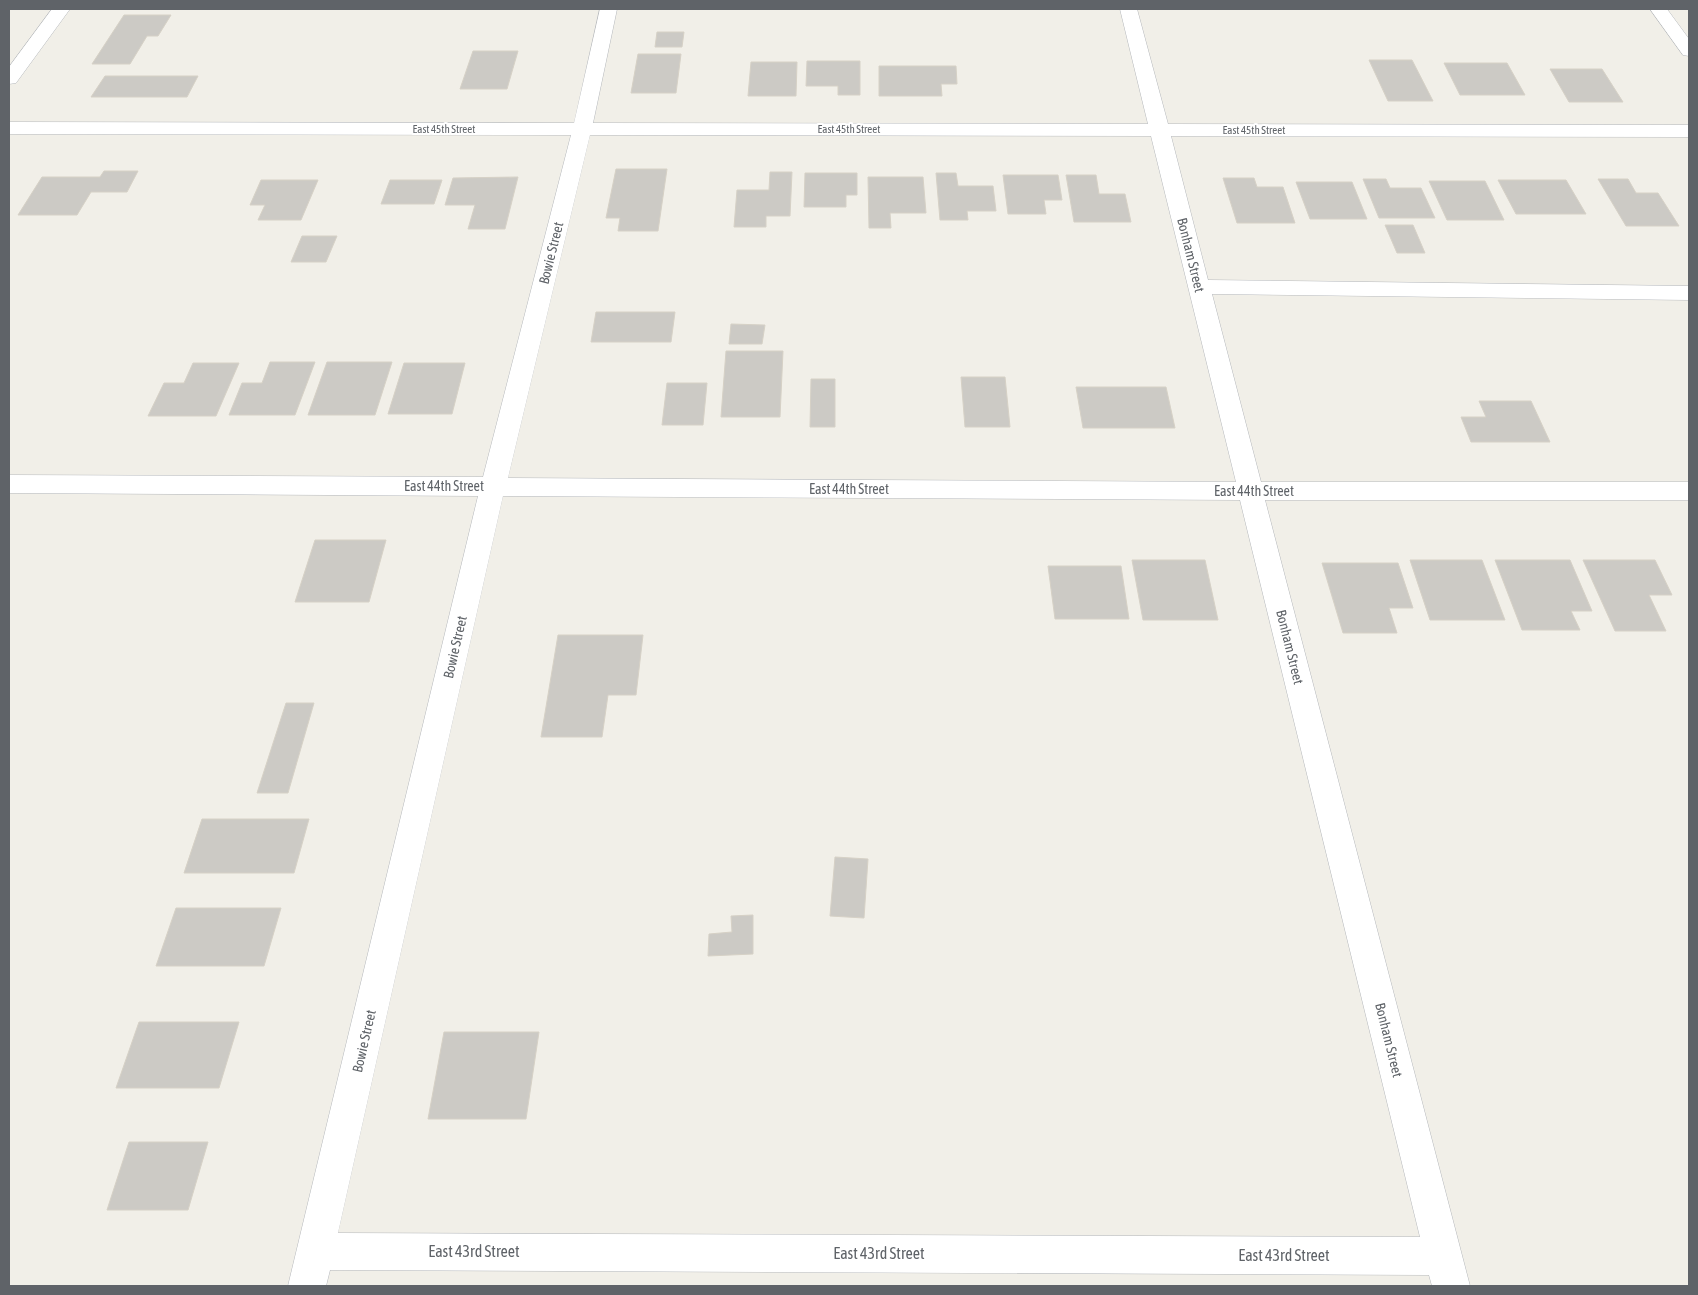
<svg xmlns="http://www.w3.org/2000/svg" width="1698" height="1295" font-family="'Asap Condensed',sans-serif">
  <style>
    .building { fill: #cccac5; stroke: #d6d1c6 }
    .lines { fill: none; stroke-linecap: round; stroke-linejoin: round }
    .minor-casing { stroke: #b5b8bc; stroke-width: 1 }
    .minor { fill: #fff; fill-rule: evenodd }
    .labels { text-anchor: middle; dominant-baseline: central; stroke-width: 4; stroke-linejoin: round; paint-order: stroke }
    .far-street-label { font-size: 11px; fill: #5f6368; stroke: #fff }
    .street-label { font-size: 14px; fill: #5f6368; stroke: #fff }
    .near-street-label { font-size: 16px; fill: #5f6368; stroke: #fff }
  </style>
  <rect width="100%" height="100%" fill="#f1efe8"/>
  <g class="building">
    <polygon points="124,15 171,15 158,36 147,36 130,64 92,64"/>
    <polygon points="657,32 684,32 682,47 655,47"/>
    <polygon points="473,51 518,51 507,89 460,89"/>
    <polygon points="638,54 681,54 676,93 631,93"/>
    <polygon points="1369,60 1412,60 1433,101 1388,101"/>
    <polygon points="807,61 860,61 860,95 838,95 838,86 806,86"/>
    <polygon points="751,62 797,62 796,96 748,96"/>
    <polygon points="1444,63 1507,63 1525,95 1460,95"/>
    <polygon points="879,66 956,66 957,84 941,84 942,96 879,96"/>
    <polygon points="1550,69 1602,69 1623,102 1569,102"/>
    <polygon points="105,76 198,76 187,97 91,97"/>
    <polygon points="616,169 667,169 658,231 618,231 620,218 606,218"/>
    <polygon points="104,171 138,171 127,192 91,192 77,215 18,215 42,177 100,177"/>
    <polygon points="770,172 792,172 790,216 766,216 766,227 734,227 737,190 769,190"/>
    <polygon points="805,173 857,173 857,195 846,195 846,207 804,207"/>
    <polygon points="936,173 956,173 958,186 993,186 996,211 967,211 968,220 940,220"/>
    <polygon points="1003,175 1058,175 1062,200 1044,200 1046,214 1008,214"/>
    <polygon points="1066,175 1096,175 1099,194 1125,194 1131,222 1074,222"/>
    <polygon points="518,177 505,229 468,229 475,205 445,205 453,178"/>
    <polygon points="868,177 923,177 926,213 890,213 891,228 869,228"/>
    <polygon points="1223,178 1254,178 1257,187 1283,187 1295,223 1237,223"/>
    <polygon points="1363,179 1386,179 1390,188 1421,188 1435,218 1379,218"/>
    <polygon points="1598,179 1628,179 1636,193 1658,193 1679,226 1626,226"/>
    <polygon points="261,180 318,180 301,220 258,220 265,205 250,205"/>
    <polygon points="390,180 442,180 434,204 381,204"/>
    <polygon points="1498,180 1566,180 1586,214 1516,214"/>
    <polygon points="1429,181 1485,181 1504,220 1447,220"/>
    <polygon points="1296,182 1352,182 1367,219 1310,219"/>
    <polygon points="1385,225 1413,225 1425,253 1397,253"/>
    <polygon points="302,236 337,236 326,262 291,262"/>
    <polygon points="596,312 675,312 671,342 591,342"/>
    <polygon points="731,324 765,325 762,344 729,344"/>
    <polygon points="726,351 783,351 780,417 721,417"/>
    <polygon points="270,362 315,362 295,415 229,415 242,383 262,383"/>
    <polygon points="327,362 392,362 375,415 308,415"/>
    <polygon points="193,363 239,363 216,416 148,416 164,383 184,383"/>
    <polygon points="404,363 465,363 452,414 388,414"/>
    <polygon points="961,377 1005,377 1010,427 965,427"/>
    <polygon points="811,379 835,379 835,427 810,427"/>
    <polygon points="667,383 707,383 703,425 662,425"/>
    <polygon points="1076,387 1166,387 1175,428 1083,428"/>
    <polygon points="1479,401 1531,401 1550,442 1471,442 1461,417 1486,417"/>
    <polygon points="315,540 386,540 369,602 295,602"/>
    <polygon points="1132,560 1205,560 1218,620 1143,620"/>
    <polygon points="1410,560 1482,560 1505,620 1430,620"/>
    <polygon points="1495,560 1570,560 1592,611 1571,611 1580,630 1522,630"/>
    <polygon points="1583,560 1655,560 1672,595 1649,595 1666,631 1615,631"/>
    <polygon points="1322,563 1398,563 1413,608 1389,608 1397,633 1343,633"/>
    <polygon points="1048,566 1121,566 1129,619 1055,619"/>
    <polygon points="558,635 643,635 636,695 608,695 602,737 541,737"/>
    <polygon points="286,703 314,703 288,793 257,793"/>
    <polygon points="202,819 309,819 294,873 184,873"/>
    <polygon points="835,857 868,859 864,918 830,916"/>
    <polygon points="176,908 281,908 264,966 156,966"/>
    <polygon points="753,915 753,954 708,956 709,934 732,932 731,916"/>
    <polygon points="139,1022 239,1022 219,1088 116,1088"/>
    <polygon points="444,1032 539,1032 526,1119 428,1119"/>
    <polygon points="129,1142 208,1142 188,1210 107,1210"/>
  </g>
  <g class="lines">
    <g class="minor-casing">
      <g id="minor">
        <polygon points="52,9 70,9 16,83 9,84 9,67"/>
        <path d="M600,9H617L593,123L1148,124L1120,9H1137L1168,124L1689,125V137L1171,136L1208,280L1689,286V300L1212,294L1261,482H1689V500H1265L1470,1286H1432L1429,1275L330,1270L326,1286H288L478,496L9,493V475L483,477L571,135L9,134V122L574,123ZM590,135L1151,136L1236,482L508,478ZM503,496L1240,500L1420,1237L338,1233Z"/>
        <polygon points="1650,9 1667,9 1689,39 1689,56 1683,55"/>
      </g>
    </g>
    <use href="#minor" class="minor"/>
  </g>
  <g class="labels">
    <g class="far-street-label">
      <text x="444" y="129">East 45th Street</text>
      <text x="849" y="129">East 45th Street</text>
      <text x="1254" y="130">East 45th Street</text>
    </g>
    <g class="street-label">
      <text transform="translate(551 253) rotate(-76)">Bowie Street</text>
      <text transform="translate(1191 255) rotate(76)">Bonham Street</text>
      <text x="444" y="486">East 44th Street</text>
      <text x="849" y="489">East 44th Street</text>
      <text x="1254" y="491">East 44th Street</text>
      <text transform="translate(455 647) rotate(-77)">Bowie Street</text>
      <text transform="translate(1290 647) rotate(76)">Bonham Street</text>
      <text transform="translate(1389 1040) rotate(76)">Bonham Street</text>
      <text transform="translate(364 1041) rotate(-77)">Bowie Street</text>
    </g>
    <g class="near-street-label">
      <text x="474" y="1251">East 43rd Street</text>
      <text x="879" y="1253">East 43rd Street</text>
      <text x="1284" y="1255">East 43rd Street</text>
    </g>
  </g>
  <rect width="1698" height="1295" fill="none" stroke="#5f6368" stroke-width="20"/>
</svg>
